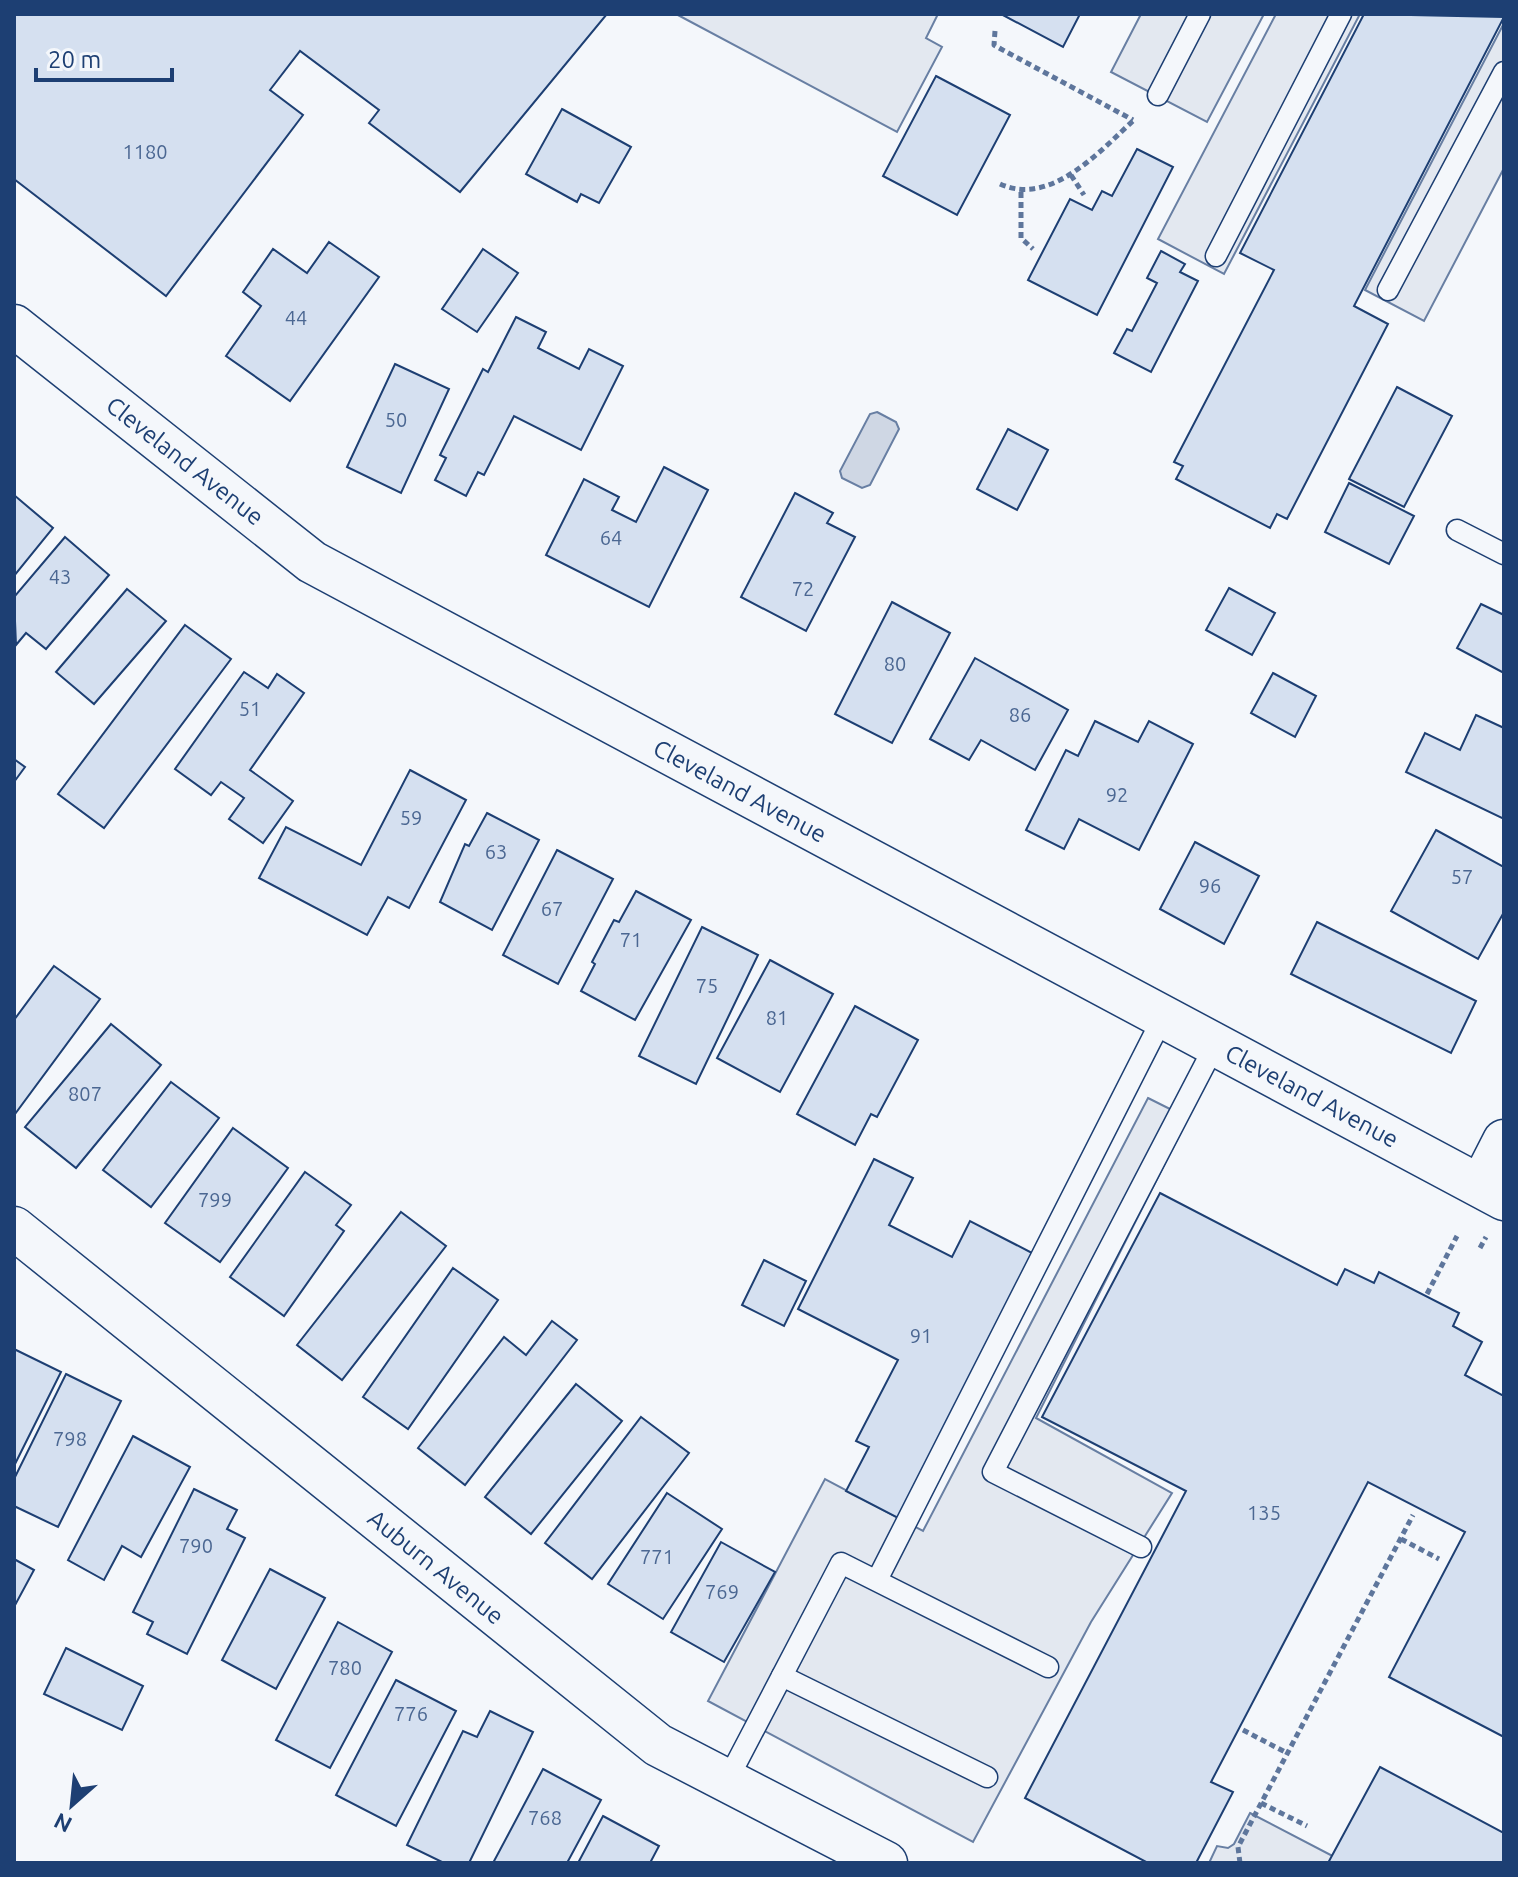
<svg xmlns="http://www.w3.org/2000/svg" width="1518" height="1877" font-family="Ubuntu,sans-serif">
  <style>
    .parking { fill: #e3e8f0; stroke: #687fa3; stroke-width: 2 }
    .water { fill: #cfd7e4; stroke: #687fa3; stroke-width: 2 }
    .building { fill: #d5e0f0; stroke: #1d3f73; stroke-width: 2 }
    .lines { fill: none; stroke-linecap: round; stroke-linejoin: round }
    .service-casing { stroke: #1d3f73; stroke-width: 23 }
    .minor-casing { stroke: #1d3f73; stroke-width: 45 }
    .path { stroke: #5e769c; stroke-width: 5; stroke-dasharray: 6 4; stroke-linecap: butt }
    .service { stroke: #f4f7fb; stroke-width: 20 }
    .minor { stroke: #f4f7fb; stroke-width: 42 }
    .labels { text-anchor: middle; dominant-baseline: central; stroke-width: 6; stroke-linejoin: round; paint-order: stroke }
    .number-label { font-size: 20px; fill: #4b6792 }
    .street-label { font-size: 24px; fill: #1d3f73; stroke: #f4f7fb }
  </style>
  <rect width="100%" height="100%" fill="#f4f7fb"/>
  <g class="parking">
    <polygon points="676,14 938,14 926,38 942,47 897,132"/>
    <polygon points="1141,14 1264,14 1207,122 1111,72"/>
    <polygon points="1276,14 1360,14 1224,274 1158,239"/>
    <polygon points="1504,23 1504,168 1424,321 1365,290"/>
    <polygon points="1148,1098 1188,1118 1036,1418 1172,1493 1091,1622 973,1842 708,1701 825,1479 923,1531"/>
    <polygon points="1250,1813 1346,1863 1209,1863 1217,1846 1228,1848 1234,1844"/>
  </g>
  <polygon class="water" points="877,412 896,422 899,429 870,485 862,488 842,478 840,471 870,414"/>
  <g class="building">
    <polygon points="14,14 607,14 460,192 369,123 379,110 300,51 270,90 303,115 166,296 14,179"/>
    <polygon points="1001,14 1080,14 1063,47"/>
    <polygon points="1364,14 1504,17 1354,306 1388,324 1287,519 1277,514 1270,528 1176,479 1183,466 1174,462 1274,270 1240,253"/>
    <polygon points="936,76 1010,115 957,215 883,176"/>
    <polygon points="562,109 631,147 599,203 581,194 577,202 526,174"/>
    <polygon points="1137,149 1173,167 1097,315 1028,280 1070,199 1092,210 1102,191 1112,196"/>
    <polygon points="329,242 379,277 290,401 226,356 261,306 243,292 273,249 307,273"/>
    <polygon points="483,249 518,273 477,332 442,309"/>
    <polygon points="1161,251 1185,264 1180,272 1198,281 1151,372 1114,353 1127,329 1132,331 1157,283 1147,278"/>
    <polygon points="516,317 546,332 538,348 579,369 589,349 623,366 581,450 514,416 484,475 478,472 466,496 435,480 446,458 440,455 483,369 488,372"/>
    <polygon points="395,364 449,389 401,493 347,467"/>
    <polygon points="1397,387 1452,416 1404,507 1349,479"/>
    <polygon points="1008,429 1048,450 1017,510 977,489"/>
    <polygon points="664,467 708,490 649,607 546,555 584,479 619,497 612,510 636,522"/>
    <polygon points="1349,483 1414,516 1389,564 1325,532"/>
    <polygon points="795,493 833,513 827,523 855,537 806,631 741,597"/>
    <polygon points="14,495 53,528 14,576"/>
    <polygon points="65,537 109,575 46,649 26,633 16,645 14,597"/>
    <polygon points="1229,588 1275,613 1252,655 1206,630"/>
    <polygon points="127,589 166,621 94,704 56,672"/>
    <polygon points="892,602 950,633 892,743 835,714"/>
    <polygon points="1481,604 1504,615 1504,673 1457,648"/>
    <polygon points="185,625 231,659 104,828 58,794"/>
    <polygon points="975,658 1068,710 1035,770 981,740 969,760 930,739"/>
    <polygon points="244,672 268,688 277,674 304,693 250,770 293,801 263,843 229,819 244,798 221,782 211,795 175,769"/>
    <polygon points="1273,673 1316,696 1295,737 1251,713"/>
    <polygon points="1476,715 1504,728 1504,819 1406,772 1425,733 1460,750"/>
    <polygon points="1095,721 1138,742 1149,721 1193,744 1139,850 1079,819 1064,849 1026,830 1066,750 1078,756"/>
    <polygon points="14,759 25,767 14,782"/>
    <polygon points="410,770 466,800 409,908 388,897 367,935 259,878 286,827 361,865"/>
    <polygon points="487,813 539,840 492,930 440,902 465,844 469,846"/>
    <polygon points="1436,830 1504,867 1504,912 1478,959 1391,911"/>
    <polygon points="1195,842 1259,876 1224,944 1160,909"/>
    <polygon points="557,850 613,879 558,984 503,955"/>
    <polygon points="636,891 691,920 635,1020 581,991 595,964 592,962 614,920 619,922"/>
    <polygon points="1317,922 1476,1001 1451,1053 1291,974"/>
    <polygon points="702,927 758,955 696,1084 639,1056"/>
    <polygon points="770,960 833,994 780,1092 717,1058"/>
    <polygon points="54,966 100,999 15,1114 14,1020"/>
    <polygon points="855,1006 918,1040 877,1117 871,1114 855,1145 797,1114"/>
    <polygon points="111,1024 161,1065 76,1168 25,1127"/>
    <polygon points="171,1082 219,1118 151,1207 103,1170"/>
    <polygon points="233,1128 288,1168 220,1262 165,1223"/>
    <polygon points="874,1159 913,1178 889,1225 952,1257 970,1221 1034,1254 900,1519 846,1491 869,1447 856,1441 898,1360 798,1309"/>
    <polygon points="305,1172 351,1205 336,1225 344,1231 284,1316 230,1277"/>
    <polygon points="1160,1193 1337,1285 1345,1269 1374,1283 1379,1272 1459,1313 1453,1326 1482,1342 1465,1375 1504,1396 1504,1737 1389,1677 1465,1532 1368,1482 1211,1782 1233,1792 1196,1863 1148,1863 1025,1798 1186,1491 1042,1417"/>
    <polygon points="401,1212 446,1246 342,1380 297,1345"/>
    <polygon points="764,1260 806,1281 784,1326 742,1305"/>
    <polygon points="453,1268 498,1300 408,1429 363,1397"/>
    <polygon points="552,1321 577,1340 465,1485 418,1448 504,1337 526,1355"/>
    <polygon points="14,1349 61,1372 14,1466"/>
    <polygon points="66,1374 121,1401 58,1527 14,1506 14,1479"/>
    <polygon points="576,1384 622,1421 531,1534 485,1497"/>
    <polygon points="641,1417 689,1453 592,1579 545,1543"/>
    <polygon points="133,1436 190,1467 141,1557 122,1546 104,1580 68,1560"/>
    <polygon points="194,1489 237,1510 227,1529 245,1538 187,1654 147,1634 153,1622 133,1612"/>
    <polygon points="667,1493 722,1529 663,1619 608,1584"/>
    <polygon points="721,1542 775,1572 724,1662 671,1632"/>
    <polygon points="14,1559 34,1570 14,1607"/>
    <polygon points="270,1569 325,1598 276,1689 222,1660"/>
    <polygon points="338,1622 392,1652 330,1768 276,1740"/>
    <polygon points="66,1648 143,1686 122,1730 44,1694"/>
    <polygon points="396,1680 456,1711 396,1826 336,1795"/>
    <polygon points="490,1711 533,1732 469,1863 444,1863 407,1845 463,1731 477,1737"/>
    <polygon points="1380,1767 1504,1833 1504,1863 1328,1863"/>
    <polygon points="543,1769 601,1800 567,1863 493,1863"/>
    <polygon points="603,1816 659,1846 650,1863 578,1863"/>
  </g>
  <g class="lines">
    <g class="service-casing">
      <g id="service">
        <polyline points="1158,95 1200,14"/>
        <polyline points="1216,256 1341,14"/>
        <polyline points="1388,290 1504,72"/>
        <polyline points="1457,530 1504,554"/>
        <polyline points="1141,1547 993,1472 1215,1045"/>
        <polyline points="877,1580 1163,1017"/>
        <polyline points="782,1676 987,1777"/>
        <polyline points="727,1781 841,1563 1048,1667"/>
      </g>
    </g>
    <g class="minor-casing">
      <g id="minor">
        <polyline points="14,326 312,562 1504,1199"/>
        <polyline points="1481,1186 1504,1141"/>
        <polyline points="14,1228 658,1745 886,1863"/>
      </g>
    </g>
    <g class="path">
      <polyline points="995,31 994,45 1001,49 1133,120"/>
      <polyline points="1071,175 1084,195"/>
      <path d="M1000,184C1051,207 1100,151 1135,119"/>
      <polyline points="1021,192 1021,238 1033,249"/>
      <polyline points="1480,1248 1486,1237"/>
      <polyline points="1427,1294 1457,1236"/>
      <polyline points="1401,1539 1439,1559"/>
      <polyline points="1243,1730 1287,1753"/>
      <polyline points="1261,1803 1307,1826"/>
      <polyline points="1240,1863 1238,1847 1413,1515"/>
    </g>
    <use href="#service" class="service"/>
    <use href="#minor" class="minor"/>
  </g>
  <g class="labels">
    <g class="number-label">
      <text x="145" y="151">1180</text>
      <text x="296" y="317">44</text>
      <text x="396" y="419">50</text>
      <text x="611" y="537">64</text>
      <text x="60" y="576">43</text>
      <text x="803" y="588">72</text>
      <text x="895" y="663">80</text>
      <text x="250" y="708">51</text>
      <text x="1020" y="714">86</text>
      <text x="1117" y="794">92</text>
      <text x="411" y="817">59</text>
      <text x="496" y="851">63</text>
      <text x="1462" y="876">57</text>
      <text x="1210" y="885">96</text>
      <text x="552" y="908">67</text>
      <text x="631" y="939">71</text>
      <text x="707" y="985">75</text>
      <text x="777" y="1017">81</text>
      <text x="85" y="1093">807</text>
      <text x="215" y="1199">799</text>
      <text x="921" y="1335">91</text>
      <text x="70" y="1438">798</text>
      <text x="1264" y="1512">135</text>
      <text x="196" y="1545">790</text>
      <text x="657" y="1556">771</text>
      <text x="722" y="1591">769</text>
      <text x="345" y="1667">780</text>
      <text x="411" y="1713">776</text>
      <text x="545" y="1817">768</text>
    </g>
    <g class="street-label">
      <text transform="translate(185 461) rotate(38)">Cleveland Avenue</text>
      <text transform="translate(740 791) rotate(28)">Cleveland Avenue</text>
      <text transform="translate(1312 1096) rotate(28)">Cleveland Avenue</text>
      <text transform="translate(436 1567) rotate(39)">Auburn Avenue</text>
    </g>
  </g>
  <rect width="1518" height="1877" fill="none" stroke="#1d3f73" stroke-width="32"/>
  <g transform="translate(72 1805) rotate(207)" stroke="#f4f7fb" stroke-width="6" paint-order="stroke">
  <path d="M0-6L14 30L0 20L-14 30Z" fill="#1d3f73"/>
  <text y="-12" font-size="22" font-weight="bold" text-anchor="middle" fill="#1d3f73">N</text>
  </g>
  <path d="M36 68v12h136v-12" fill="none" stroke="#1d3f73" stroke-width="4"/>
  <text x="48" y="68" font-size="24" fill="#1d3f73" stroke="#f4f7fb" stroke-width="6" paint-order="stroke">20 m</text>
</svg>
